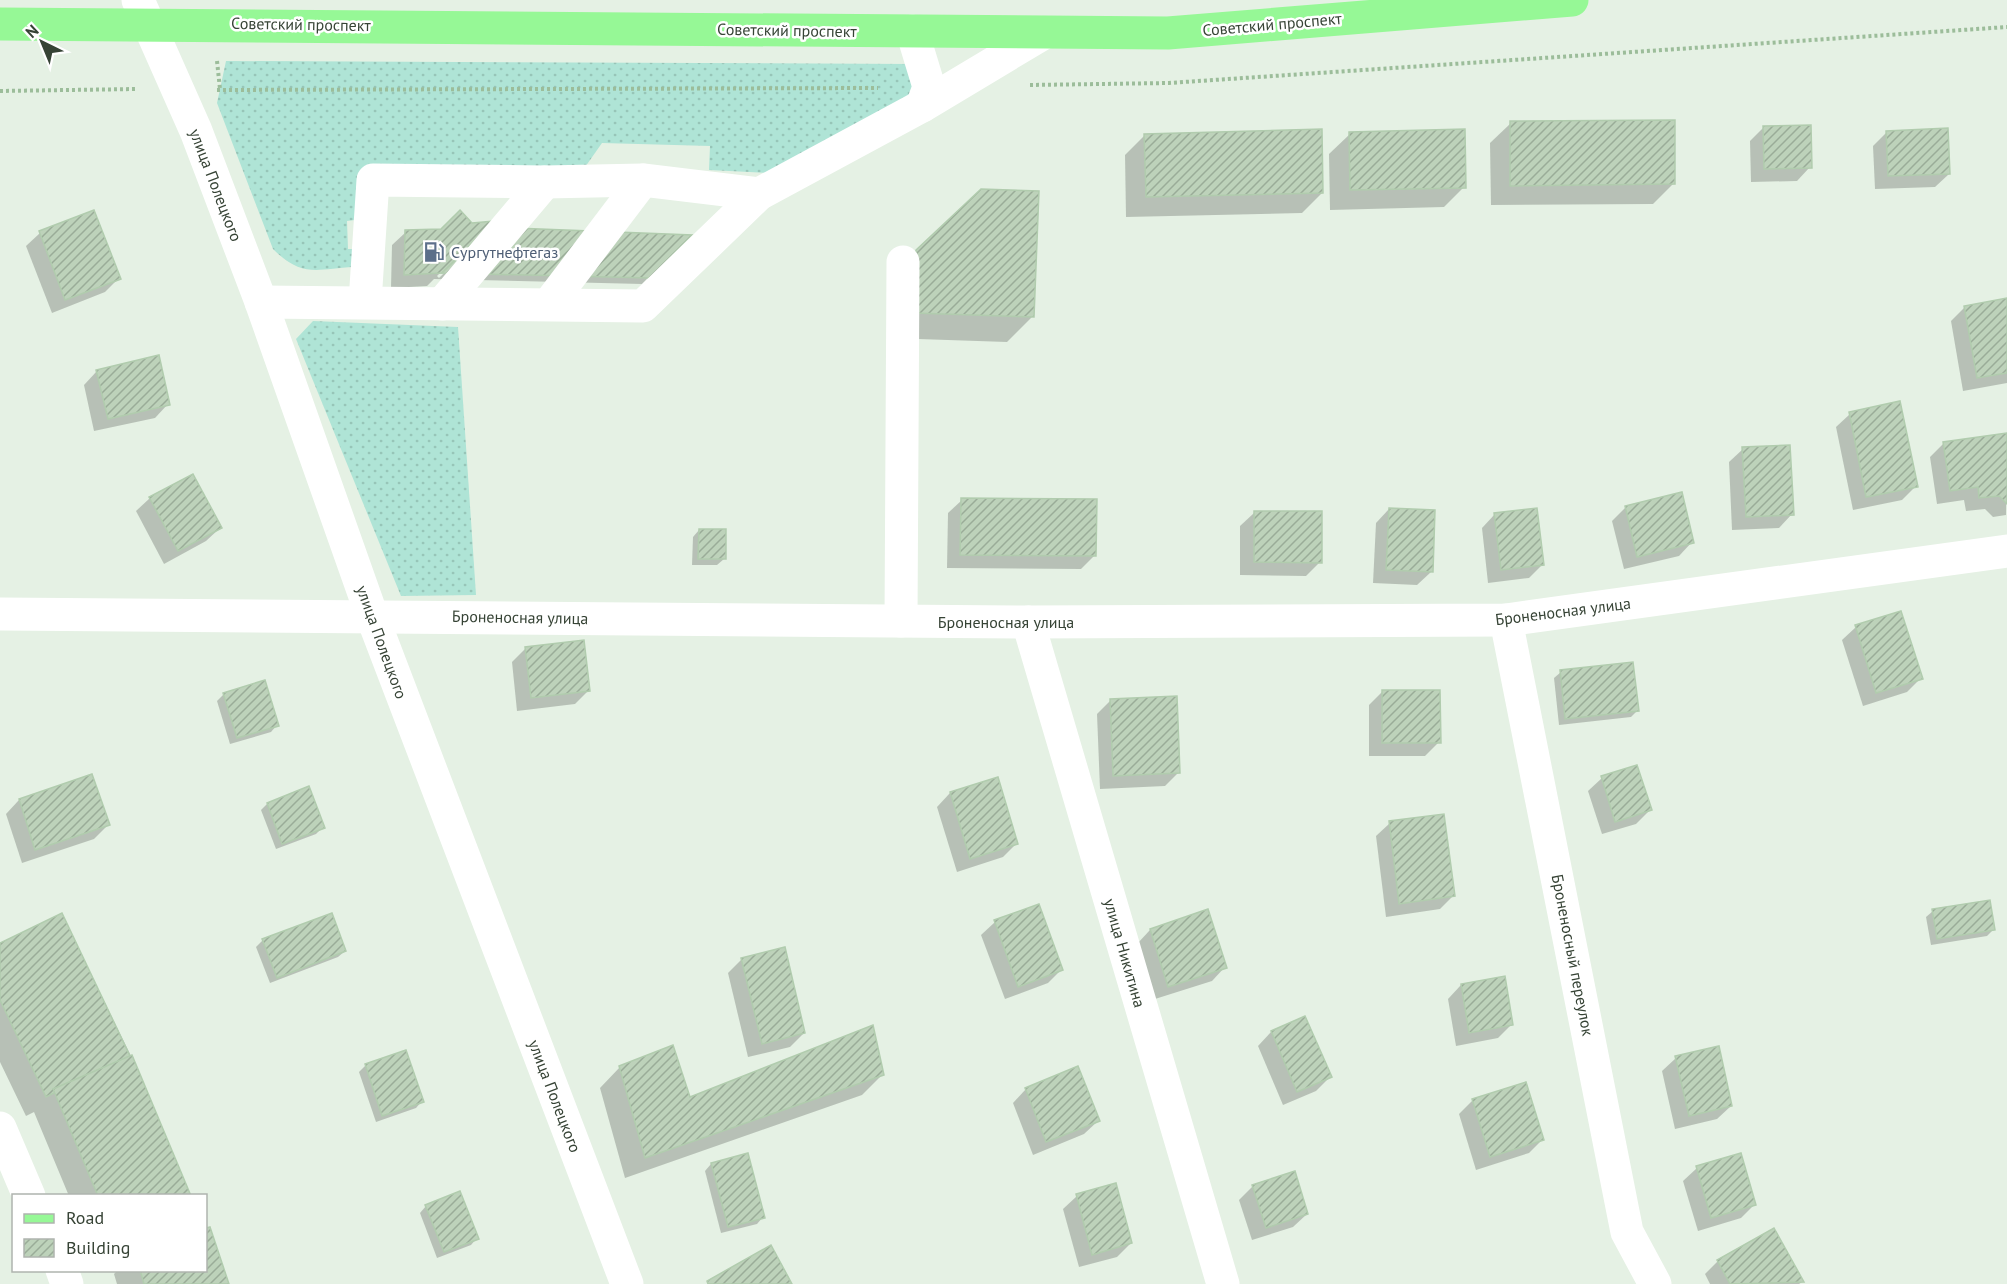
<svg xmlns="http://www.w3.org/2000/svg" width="2007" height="1284" font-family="'PT Sans',sans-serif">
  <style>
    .grass { fill: url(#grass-dots) }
    .shadow { fill: #0003 }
    .building { fill: url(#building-hatch); stroke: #b1ccae; stroke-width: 1.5 }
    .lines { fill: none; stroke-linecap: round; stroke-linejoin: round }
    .path { stroke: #9cbd9a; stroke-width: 4; stroke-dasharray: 3 3; stroke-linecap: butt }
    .minor { stroke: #fff; stroke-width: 33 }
    .major { stroke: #96f896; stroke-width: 33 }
    .labels { text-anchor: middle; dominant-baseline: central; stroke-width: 5; stroke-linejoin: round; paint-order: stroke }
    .street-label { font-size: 16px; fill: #364335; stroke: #fff }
    .service-label { font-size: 16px; fill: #4e5e75; stroke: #fff; text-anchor: start }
  </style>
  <defs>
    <pattern id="grass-dots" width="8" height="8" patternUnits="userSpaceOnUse" patternTransform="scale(1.5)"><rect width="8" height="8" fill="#afe4d6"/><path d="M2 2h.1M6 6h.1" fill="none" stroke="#97c5b8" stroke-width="1.8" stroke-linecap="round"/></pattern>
    <pattern id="building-hatch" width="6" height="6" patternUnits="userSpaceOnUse" patternTransform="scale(1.5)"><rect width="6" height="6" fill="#bdd2ba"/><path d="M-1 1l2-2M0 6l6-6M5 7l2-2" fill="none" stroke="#9aac98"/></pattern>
  </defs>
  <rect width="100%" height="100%" fill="#e5f1e4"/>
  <g class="grass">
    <path d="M226,61L913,64L914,93L771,173L709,170L710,146L602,143L583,170L397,164L355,220L347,221L348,249H355L354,267C316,269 302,278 273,249L217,103Z"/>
    <polygon points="313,321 458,327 476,595 401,596 296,339"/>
  </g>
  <g class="shadow">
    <polygon points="1511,123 1673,184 1653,204 1491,205 1490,143"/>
    <polygon points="1764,127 1810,167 1797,181 1751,182 1750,141"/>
    <polygon points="1887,132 1949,174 1935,187 1875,189 1873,146"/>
    <polygon points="1350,134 1464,187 1444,207 1330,210 1329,154"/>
    <polygon points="1145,135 1322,193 1302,213 1126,217 1125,155"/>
    <polygon points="93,212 119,278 105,292 52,313 26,246 40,233"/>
    <polygon points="491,223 437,276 439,278 490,228 688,237 642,284 434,279 427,286 391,288 392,245 406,232 441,231"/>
    <polygon points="917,251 1033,316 1007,342 888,338 890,277"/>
    <polygon points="2007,299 2007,383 1963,391 1951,321 1965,307"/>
    <polygon points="97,371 168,404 155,418 94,431 84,385"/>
    <polygon points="1850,414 1916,486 1902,500 1853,510 1836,427"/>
    <polygon points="2007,435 2006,515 1993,517 1985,509 1966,511 1964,500 1937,504 1930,457 1944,443"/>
    <polygon points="1743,449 1792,514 1779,528 1732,530 1729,462"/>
    <polygon points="150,498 220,528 206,541 164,564 136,511"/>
    <polygon points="962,500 1095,555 1081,569 947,568 948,513"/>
    <polygon points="1626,507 1692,542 1679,556 1624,569 1612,521"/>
    <polygon points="1389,509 1431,572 1417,585 1373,583 1376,523"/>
    <polygon points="1254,513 1320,562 1306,576 1240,575 1240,526"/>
    <polygon points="1495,514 1543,564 1529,578 1488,583 1482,528"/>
    <polygon points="699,530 724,559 717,565 692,565 693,537"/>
    <polygon points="1856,627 1921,678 1907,692 1863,706 1842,640"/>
    <polygon points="525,649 589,690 575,704 517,711 512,662"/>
    <polygon points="1561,672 1638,710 1631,717 1559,725 1554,678"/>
    <polygon points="1382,692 1439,742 1425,756 1369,756 1369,705"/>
    <polygon points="224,694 277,725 271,732 230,744 217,701"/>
    <polygon points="1111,700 1179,772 1165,786 1100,789 1097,714"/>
    <polygon points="1602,778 1650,810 1636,824 1602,834 1588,791"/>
    <polygon points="997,779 1017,843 1003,857 957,872 937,807 950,793"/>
    <polygon points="19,800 108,825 94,839 22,863 6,814"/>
    <polygon points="267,804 323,827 316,834 276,849 261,810"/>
    <polygon points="1390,823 1453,896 1440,909 1386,917 1376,836"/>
    <polygon points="1933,911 1994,929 1987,936 1931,945 1926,917"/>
    <polygon points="62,915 131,1056 190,1196 69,1196 34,1112 26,1116 0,1062 0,945"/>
    <polygon points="995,922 1061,970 1048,983 1005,999 981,935"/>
    <polygon points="1150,930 1225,967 1212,981 1155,999 1137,944"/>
    <polygon points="263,940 345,951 338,957 270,983 256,947"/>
    <polygon points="742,959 804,1033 790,1047 748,1057 728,973"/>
    <polygon points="1461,985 1511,1025 1498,1038 1456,1046 1448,999"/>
    <polygon points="1304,1018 1330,1077 1316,1091 1283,1105 1258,1046 1271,1032"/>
    <polygon points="1676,1058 1731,1106 1717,1119 1675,1129 1662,1071"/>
    <polygon points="366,1065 422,1101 416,1108 376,1122 359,1072"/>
    <polygon points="620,1067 689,1099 882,1075 862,1095 625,1178 600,1088"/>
    <polygon points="1525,1084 1543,1139 1529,1153 1476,1170 1459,1114 1472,1101"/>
    <polygon points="1026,1089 1098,1121 1084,1134 1033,1155 1013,1103"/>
    <polygon points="747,1155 763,1217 757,1224 721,1233 705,1171 711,1164"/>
    <polygon points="1697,1168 1754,1205 1741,1218 1698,1231 1683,1181"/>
    <polygon points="1253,1186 1307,1214 1293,1227 1252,1240 1239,1200"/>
    <polygon points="1077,1196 1131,1243 1117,1257 1079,1267 1063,1209"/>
    <polygon points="426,1206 477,1238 471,1245 437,1258 420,1213"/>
    <polygon points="209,1229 227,1284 117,1284 114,1274 118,1270 206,1270 206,1230"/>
    <polygon points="1718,1261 1802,1282 1799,1284 1710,1284 1705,1274"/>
  </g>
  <g class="building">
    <polygon points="1675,120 1675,184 1510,186 1510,121"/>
    <polygon points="1811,125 1812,168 1764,169 1763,126"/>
    <polygon points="1948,128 1950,174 1888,176 1886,131"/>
    <polygon points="1322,129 1323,193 1146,197 1144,134"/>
    <polygon points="1465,129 1466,188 1350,190 1349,132"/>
    <polygon points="981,189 1039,191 1034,317 913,313 916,250"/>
    <polygon points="94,210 121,279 65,300 39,231"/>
    <polygon points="460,210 472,223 495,221 442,273 404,275 405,230 441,229"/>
    <polygon points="489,227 692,235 650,278 442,273"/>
    <polygon points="2007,298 2007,373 1977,378 1964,306"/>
    <polygon points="159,355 170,405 108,419 96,370"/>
    <polygon points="1900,401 1918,487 1866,497 1849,412"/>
    <polygon points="2007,433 2007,504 1999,496 1979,498 1978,487 1950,491 1943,442"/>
    <polygon points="1790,445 1794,515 1746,517 1742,447"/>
    <polygon points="193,474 222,528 178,551 149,497"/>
    <polygon points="1682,492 1694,543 1637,557 1625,506"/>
    <polygon points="961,498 1097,499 1096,556 960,555"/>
    <polygon points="1389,508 1435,510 1433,572 1386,570"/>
    <polygon points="1537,508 1544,565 1501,570 1494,513"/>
    <polygon points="1254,511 1322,511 1322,563 1254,562"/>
    <polygon points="699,529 726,529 726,559 698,559"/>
    <polygon points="1901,611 1923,679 1876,693 1855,625"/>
    <polygon points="584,640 590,691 531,698 525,647"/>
    <polygon points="1633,662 1639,711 1565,719 1560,670"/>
    <polygon points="265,680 279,726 237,738 223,693"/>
    <polygon points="1382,690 1440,690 1441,743 1382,743"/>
    <polygon points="1177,696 1180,773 1113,776 1110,699"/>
    <polygon points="1637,765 1652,810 1615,822 1601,776"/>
    <polygon points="92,774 110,825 35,850 19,799"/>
    <polygon points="998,777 1018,844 970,859 950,792"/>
    <polygon points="309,786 325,828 282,844 267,803"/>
    <polygon points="1444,814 1455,896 1399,904 1389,821"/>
    <polygon points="1990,900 1995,930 1937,939 1932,909"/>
    <polygon points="1039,904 1063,970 1018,987 994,920"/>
    <polygon points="1208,909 1227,968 1168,987 1150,929"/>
    <polygon points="62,913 130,1056 46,1097 0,1000 0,943"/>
    <polygon points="332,913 346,951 277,978 262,939"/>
    <polygon points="785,947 805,1033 762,1044 741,958"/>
    <polygon points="1505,976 1513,1025 1469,1033 1461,984"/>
    <polygon points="1305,1016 1332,1077 1297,1092 1271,1031"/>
    <polygon points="873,1025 884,1075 645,1158 619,1066 673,1045 690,1097"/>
    <polygon points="1719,1046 1732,1106 1689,1116 1675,1056"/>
    <polygon points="406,1050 424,1102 382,1116 365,1064"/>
    <polygon points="132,1055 191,1196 98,1196 53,1089"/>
    <polygon points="1078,1066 1100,1121 1046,1142 1025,1088"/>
    <polygon points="1526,1082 1544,1140 1490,1157 1472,1099"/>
    <polygon points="748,1153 765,1218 728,1227 711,1163"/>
    <polygon points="1741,1153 1756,1205 1711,1218 1696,1166"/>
    <polygon points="1295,1171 1308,1214 1266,1228 1252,1185"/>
    <polygon points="1116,1183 1132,1243 1092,1255 1076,1194"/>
    <polygon points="460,1191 479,1239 444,1252 425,1205"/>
    <polygon points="210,1227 229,1284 144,1284 140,1270 206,1270 206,1228"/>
    <polygon points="1774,1228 1804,1282 1730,1284 1717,1260"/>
    <polygon points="771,1245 792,1284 708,1284 707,1281"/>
  </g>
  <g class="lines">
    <g class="path">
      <polyline points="217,61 220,89"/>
      <polyline points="1030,85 1169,83 2007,27"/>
      <polyline points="217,90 878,88"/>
      <polyline points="0,91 137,89"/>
    </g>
    <g class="minor">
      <polyline points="138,0 196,131 261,302 372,616 627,1284"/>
      <polyline points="912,31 929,87 922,106"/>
      <polyline points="261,302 643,306 759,194 922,106 1042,34"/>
      <polyline points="365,302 373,180 545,182 643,180 759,194"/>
      <polyline points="442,304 545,182"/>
      <polyline points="549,304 643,180"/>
      <polyline points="0,614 1028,622 1506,620 2007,551"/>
      <polyline points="1506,620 1627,1232 1655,1284"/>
      <polyline points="901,621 903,262"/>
      <polyline points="1028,622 1223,1284"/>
      <polyline points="0,1128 29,1196"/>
      <polyline points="62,1270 67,1284"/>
    </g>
    <polyline class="major" points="0,24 1168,33 1572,0"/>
  </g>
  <defs>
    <g id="fuel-bare" transform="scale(1.62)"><path d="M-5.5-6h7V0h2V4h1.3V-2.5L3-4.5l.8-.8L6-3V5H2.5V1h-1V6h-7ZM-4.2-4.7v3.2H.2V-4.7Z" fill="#5c6f8a" stroke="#fff" stroke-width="2.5" paint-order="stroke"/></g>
  </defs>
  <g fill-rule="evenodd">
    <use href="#fuel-bare" x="434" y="252"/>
  </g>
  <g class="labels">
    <g class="street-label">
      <text transform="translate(301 24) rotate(1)">Советский проспект</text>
      <text transform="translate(1272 24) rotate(-5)">Советский проспект</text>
      <text transform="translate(787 30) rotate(1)">Советский проспект</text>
      <text transform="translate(216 185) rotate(69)">улица Полецкого</text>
      <text transform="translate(1563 611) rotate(-7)">Броненосная улица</text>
      <text transform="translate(520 617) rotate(1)">Броненосная улица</text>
      <text x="1006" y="622">Броненосная улица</text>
      <text transform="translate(382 642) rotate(70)">улица Полецкого</text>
      <text transform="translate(1125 953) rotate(74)">улица Никитина</text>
      <text transform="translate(1573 955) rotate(79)">Броненосный переулок</text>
      <text transform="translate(555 1096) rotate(69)">улица Полецкого</text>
    </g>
    <g class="service-label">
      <text x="451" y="252">Сургутнефтегаз</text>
    </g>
  </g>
  <rect x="12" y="1194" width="195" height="78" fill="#ffffff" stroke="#afb4ae" stroke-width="1.5"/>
  <rect x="24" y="1214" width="30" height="9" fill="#96f896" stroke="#afb4ae" stroke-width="1.5"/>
  <text x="66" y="1224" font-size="18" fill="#364335">Road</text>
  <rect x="24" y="1239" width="30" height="18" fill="url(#building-hatch)" stroke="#afb4ae" stroke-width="1.5"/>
  <text x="66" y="1254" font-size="18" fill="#364335">Building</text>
  <g transform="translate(42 42) rotate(317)" stroke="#ffffff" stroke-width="4.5" paint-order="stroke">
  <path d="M0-4.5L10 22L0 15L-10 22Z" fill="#364335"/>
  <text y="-9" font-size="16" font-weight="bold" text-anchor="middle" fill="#364335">N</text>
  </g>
</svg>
